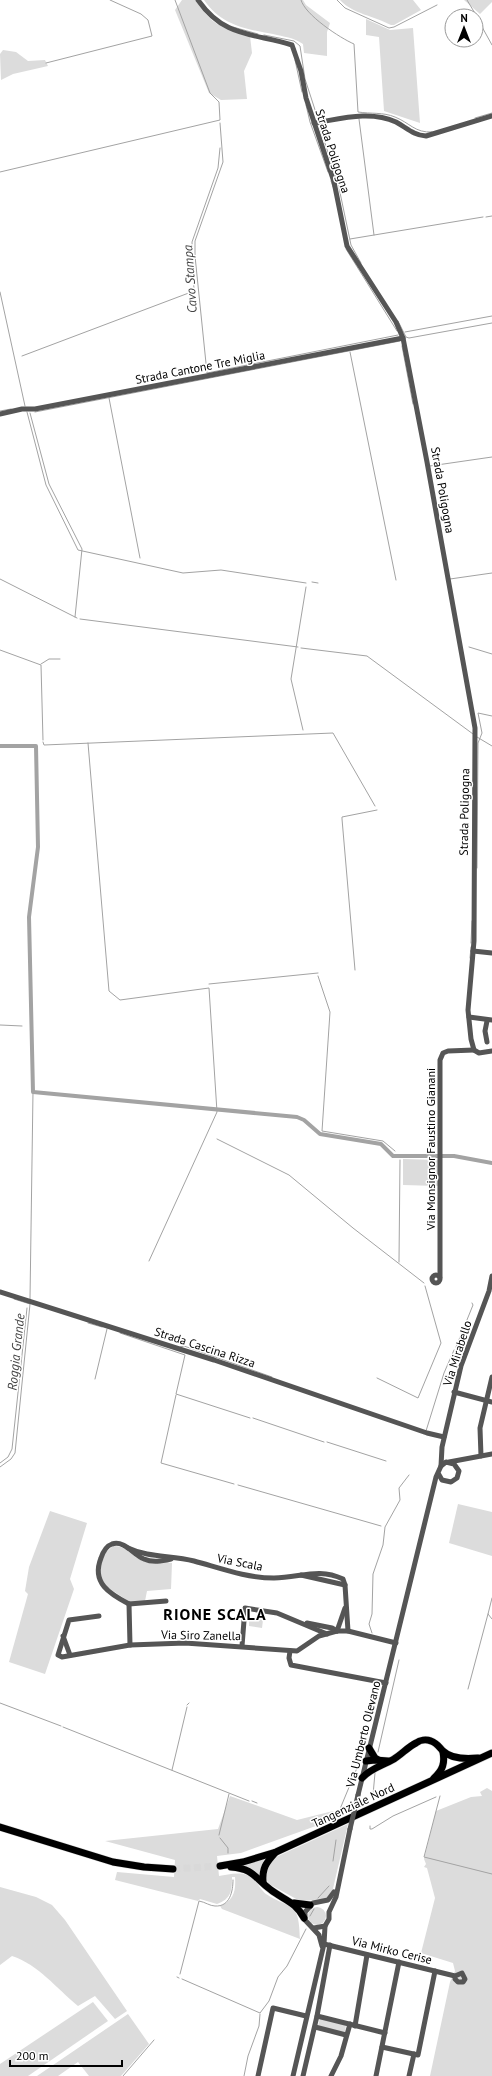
<svg xmlns="http://www.w3.org/2000/svg" width="492" height="2076" font-family="'PT Sans',sans-serif">
  <style>
    .green { fill: #dcdcdc }
    .lines { fill: none; stroke-linecap: round; stroke-linejoin: round }
    .stream { stroke: #a3a3a3; stroke-width: 1 }
    .canal { stroke: #a3a3a3; stroke-width: 4 }
    .highway-tunnel { stroke: #d9d9d9; stroke-width: 7; stroke-dasharray: 7 3.5; stroke-linecap: butt }
    .highway-casing { stroke: #dbdbdb; stroke-width: 8 }
    .minor { stroke: #555; stroke-width: 5 }
    .highway { stroke: #000; stroke-width: 7 }
    .minor-bridge { stroke: #555; stroke-width: 5 }
    .labels { text-anchor: middle; dominant-baseline: central; stroke-width: 3; stroke-linejoin: round; paint-order: stroke }
    .street-label { font-size: 12px; fill: #000; stroke: #fff }
    .water-label { font-size: 13px; font-style: italic; fill: #444; stroke: #fff }
    .district-label { font-size: 16px; font-weight: bold; letter-spacing: 1px; fill: #000; stroke: #fff }
  </style>
  <rect width="100%" height="100%" fill="#fff"/>
  <g class="green">
    <path d="M182,0H195C213,26 220,27 250,36L252,53L244,71L247,99L221,100L209,93L175,10Z"/>
    <path d="M204,0H303L306,5L330,23L327,32V56L304,53L303,44C293,37 284,37 273,34C245,29 221,25 204,0Z"/>
    <path d="M340,0H413L421,10L394,25H391C374,16 353,14 340,0Z"/>
    <polygon points="464,0 492,0 492,2 480,14"/>
    <polygon points="366,19 390,30 413,28 420,123 384,111 379,37 366,35"/>
    <polygon points="3,50 16,52 28,61 45,60 48,66 13,74 1,80 0,54"/>
    <polygon points="403,1159 438,1160 438,1186 403,1185"/>
    <polygon points="458,1504 492,1512 492,1556 449,1543"/>
    <polygon points="50,1511 87,1523 70,1579 74,1589 45,1674 9,1662 28,1594 25,1591 29,1567"/>
    <path d="M113,1546C127,1545 132,1558 144,1561C153,1564 163,1561 172,1563L171,1589L147,1591L145,1601L130,1602L104,1585L100,1577L101,1563L103,1555Z"/>
    <polygon points="249,1617 263,1620 262,1628 249,1626"/>
    <polygon points="487,1788 492,1791 492,2076 430,2076 450,1982 455,1971 453,1963 421,1953 435,1898 427,1868 424,1867 426,1864 424,1859 436,1811 471,1797 482,1796 480,1792"/>
    <path d="M230,1796L297,1820L333,1811L338,1818L241,1853L217,1856L219,1876C230,1874 246,1870 255,1880C258,1884 262,1891 266,1894C293,1911 299,1901 300,1939L222,1909L220,1906C234,1900 236,1891 235,1877H232C232,1891 231,1899 217,1904L200,1899L198,1901L115,1880L117,1872L174,1877L175,1860L105,1841L218,1829Z"/>
    <polygon points="348,1824 332,1893 326,1899 300,1901 269,1884 266,1879 265,1868 274,1858"/>
    <polygon points="264,1859 260,1875 244,1865 263,1859"/>
    <path d="M0,1887L36,1897L52,1905L65,1920L127,2011L115,2019L95,1996L78,2006C56,1988 39,1965 12,1956L0,1965Z"/>
    <circle cx="317" cy="1916" r="9"/>
    <polygon points="93,2002 108,2021 28,2076 0,2076 0,2064"/>
    <polygon points="128,2014 149,2044 121,2076 89,2076 78,2062 58,2076 37,2076"/>
    <polygon points="320,2018 346,2024 345,2034 318,2026"/>
  </g>
  <g class="lines">
    <g class="stream">
      <path d="M301,0C305,15 340,38 354,44L358,112C371,114 383,112 395,117C410,123 415,133 432,132"/>
      <polyline points="337,0 345,8 389,28 394,27 437,5"/>
      <polyline points="467,0 476,15"/>
      <polyline points="476,16 492,45"/>
      <polyline points="233,27 258,34"/>
      <polyline points="264,35 294,41 300,46 305,79 318,119"/>
      <polyline points="295,60 302,92"/>
      <polyline points="46,63 152,36 148,20 141,14 110,0"/>
      <polyline points="306,105 310,122 328,172"/>
      <polyline points="475,118 492,113"/>
      <polyline points="359,119 374,235"/>
      <polyline points="220,123 223,162 195,241 195,256 207,373 398,335"/>
      <polyline points="319,125 338,183 351,245 361,263"/>
      <polyline points="0,172 220,120 219,102 210,93 175,0"/>
      <polyline points="331,181 333,187"/>
      <polyline points="486,217 492,216"/>
      <polyline points="350,239 483,217"/>
      <polyline points="346,249 397,331"/>
      <polyline points="0,292 25,406"/>
      <polyline points="398,321 406,337 409,338 492,323"/>
      <polyline points="405,332 492,316"/>
      <polyline points="402,346 413,404"/>
      <polyline points="350,352 396,580"/>
      <polyline points="22,356 194,291 192,242 218,168 220,148"/>
      <polyline points="109,398 140,558"/>
      <polyline points="0,411 11,409"/>
      <polyline points="27,412 46,485 78,550 183,573 221,570 306,583"/>
      <polyline points="35,412 400,341"/>
      <polyline points="30,413 49,484 82,549 75,617"/>
      <polyline points="430,466 492,457"/>
      <polyline points="0,579 77,618"/>
      <polyline points="450,579 492,573"/>
      <polyline points="312,582 318,583"/>
      <polyline points="80,619 298,647"/>
      <polyline points="469,647 492,654"/>
      <polyline points="301,648 367,656 473,734"/>
      <polyline points="0,650 41,665 43,740"/>
      <polyline points="41,664 49,659 60,659"/>
      <polyline points="303,730 291,679 306,587"/>
      <polyline points="477,737 492,746"/>
      <polyline points="43,742 44,745 333,733 375,806"/>
      <polyline points="88,743 109,991 120,1000 209,988 217,1112 149,1261"/>
      <polyline points="477,868 478,743 482,733 478,713 492,716"/>
      <polyline points="471,943 472,921"/>
      <polyline points="470,958 471,947"/>
      <polyline points="355,970 342,819 342,817 377,810"/>
      <polyline points="318,976 330,1012 322,1131 383,1141 395,1151"/>
      <polyline points="209,984 318,973"/>
      <polyline points="0,1025 22,1026"/>
      <polyline points="217,1139 289,1175 353,1228 424,1283"/>
      <polyline points="399,1262 400,1160"/>
      <polyline points="30,1299 33,1092"/>
      <polyline points="88,1323 102,1327"/>
      <polyline points="120,1333 185,1355 176,1394 250,1418"/>
      <polyline points="180,1347 184,1346 272,1377"/>
      <polyline points="456,1347 473,1305 472,1303"/>
      <polyline points="377,1378 418,1398 441,1343 425,1286"/>
      <polyline points="95,1379 107,1329"/>
      <polyline points="176,1395 161,1463 234,1484"/>
      <polyline points="253,1418 324,1442"/>
      <polyline points="426,1431 444,1373 454,1350"/>
      <polyline points="327,1442 386,1461"/>
      <polyline points="0,1463 8,1457 12,1449 27,1308"/>
      <polyline points="0,1467 11,1459 15,1453 30,1304 14,1299"/>
      <polyline points="238,1485 381,1526"/>
      <polyline points="492,1598 488,1614 492,1619"/>
      <polyline points="372,1633 369,1624 372,1614 373,1574 383,1545 385,1527 400,1500 399,1488 409,1475"/>
      <polyline points="468,1689 488,1614"/>
      <polyline points="0,1703 61,1726"/>
      <polyline points="187,1705 189,1703"/>
      <polyline points="63,1727 249,1801"/>
      <polyline points="378,1752 399,1660"/>
      <polyline points="172,1770 187,1707"/>
      <polyline points="373,1795 375,1773"/>
      <polyline points="440,1796 424,1857 492,1874"/>
      <polyline points="252,1801 257,1803"/>
      <polyline points="340,1809 357,1768"/>
      <polyline points="370,1826 370,1829 372,1829 393,1816 436,1797"/>
      <polyline points="219,1835 229,1794"/>
      <polyline points="220,1838 228,1848 228,1853"/>
      <polyline points="333,1861 336,1840"/>
      <polyline points="318,1898 329,1886"/>
      <polyline points="310,1916 314,1909"/>
      <path d="M180,1974L199,1901C205,1902 210,1906 215,1906C230,1907 233,1891 233,1880"/>
      <polyline points="177,1977 179,1978"/>
      <polyline points="182,1979 260,2013 269,2001 278,1977 287,1966 306,1929"/>
      <polyline points="123,2076 154,2040"/>
      <polyline points="244,2076 248,2056 259,2026 260,2014"/>
    </g>
    <polyline class="canal" points="0,746 36,746 38,847 29,917 33,1092 297,1117 304,1120 320,1134 381,1144 393,1156 454,1156 492,1163"/>
    <polyline class="highway-tunnel" points="173,1869 220,1866"/>
    <g class="highway-casing">
      <g id="highway">
        <polyline points="369,1748 375,1758 380,1761"/>
        <polyline points="366,1761 375,1760 388,1761"/>
        <path d="M362,1778C371,1768 382,1766 394,1759C402,1754 408,1747 416,1743C420,1740 426,1739 431,1741C437,1743 439,1747 443,1751C451,1759 467,1759 478,1758"/>
        <path d="M434,1778C443,1770 445,1763 443,1752"/>
        <polyline points="0,1827 113,1862 144,1867 173,1869"/>
        <polyline points="220,1866 243,1862 276,1852 492,1753"/>
        <path d="M231,1867C255,1869 254,1878 271,1890C284,1900 296,1902 304,1918"/>
        <path d="M263,1882C262,1868 266,1863 275,1853"/>
        <polyline points="294,1903 310,1905"/>
      </g>
    </g>
    <g class="minor">
      <path d="M198,0C224,38 254,33 292,45L301,71L306,98L334,182L347,246L396,322L403,338L427,462L475,728L474,941L468,1010L471,1039L474,1050L479,1053L492,1051"/>
      <path d="M314,123C340,119 370,110 396,122C407,128 413,135 426,136L492,116"/>
      <polyline points="0,414 22,409 35,409 403,338"/>
      <polyline points="473,951 492,953"/>
      <polyline points="469,1017 492,1020"/>
      <polyline points="487,1042 485,1031 487,1021"/>
      <circle cx="436" cy="1279" r="4"/>
      <polyline points="440,1277 440,1060 443,1053 448,1051 474,1050"/>
      <polyline points="0,1292 214,1360 427,1433 444,1437"/>
      <polyline points="454,1392 492,1402"/>
      <polyline points="481,1456 480,1428 492,1377"/>
      <polyline points="449,1462 492,1454"/>
      <polyline points="441,1466 442,1447 461,1366 489,1291 492,1276"/>
      <path d="M128,1548C149,1558 172,1555 194,1561C220,1568 246,1578 274,1578C300,1578 318,1567 343,1579L345,1585L348,1631"/>
      <polyline points="301,1575 345,1585"/>
      <path d="M129,1604C110,1594 91,1583 101,1558C103,1552 106,1546 112,1544C125,1540 133,1555 144,1559C153,1563 162,1561 171,1559"/>
      <polyline points="129,1604 130,1645"/>
      <polyline points="129,1604 166,1601"/>
      <polyline points="99,1616 69,1620 58,1655 62,1657 130,1645 185,1643 297,1651 319,1636 337,1631 348,1631 396,1643"/>
      <polyline points="307,1623 332,1628 337,1631"/>
      <polyline points="337,1631 345,1608"/>
      <polyline points="63,1636 70,1655"/>
      <polyline points="242,1646 245,1608 277,1613 327,1634"/>
      <polyline points="290,1651 289,1658 291,1665 386,1683"/>
      <polyline points="358,1795 436,1477 441,1466 446,1462 454,1464 459,1471 457,1478 451,1482 442,1480 438,1473"/>
      <polyline points="314,1928 325,1926 329,1919 329,1912 336,1897 350,1829"/>
      <polyline points="324,1944 455,1976 462,1973 465,1979 463,1982 458,1982 455,1979 455,1976"/>
      <polyline points="322,1946 319,1935 305,1920 305,1912 313,1903 328,1900 334,1892"/>
      <polyline points="317,2016 385,2033"/>
      <polyline points="355,2026 367,1955"/>
      <polyline points="315,2027 346,2035"/>
      <polyline points="382,2047 418,2055 435,1971"/>
      <polyline points="258,2076 273,2008 306,2016"/>
      <polyline points="293,2076 324,1944 325,1926"/>
      <polyline points="303,2076 317,2016 330,1945"/>
      <polyline points="331,2076 341,2056 350,2024"/>
      <polyline points="376,2076 399,1962"/>
      <polyline points="409,2076 414,2054"/>
    </g>
    <use href="#highway" class="highway"/>
    <polyline class="minor-bridge" points="350,1829 358,1795"/>
  </g>
  <g class="labels">
    <g class="street-label">
      <text transform="translate(333 151) rotate(72)">Strada Poligogna</text>
      <text transform="translate(200 367) rotate(-11)">Strada Cantone Tre Miglia</text>
      <text transform="translate(443 490) rotate(80)">Strada Poligogna</text>
      <text transform="translate(464 812) rotate(-89)">Strada Poligogna</text>
      <text transform="translate(430 1149) rotate(-90)">Via Monsignor Faustino Gianani</text>
      <text transform="translate(205 1347) rotate(18)">Strada Cascina Rizza</text>
      <text transform="translate(457 1353) rotate(-72)">Via Mirabello</text>
      <text transform="translate(240 1562) rotate(11)">Via Scala</text>
      <text transform="translate(201 1635) rotate(1)">Via Siro Zanella</text>
      <text transform="translate(363 1734) rotate(-76)">Via Umberto Olevano</text>
      <text transform="translate(353 1805) rotate(-25)">Tangenziale Nord</text>
      <text transform="translate(392 1950) rotate(14)">Via Mirko Cerise</text>
    </g>
    <g class="water-label">
      <text transform="translate(190 279) rotate(-94)">Cavo Stampa</text>
      <text transform="translate(16 1352) rotate(-84)">Roggia Grande</text>
    </g>
    <g class="district-label">
      <text x="215" y="1614">RIONE SCALA</text>
    </g>
  </g>
  <g transform="translate(464 28)"><circle r="19" fill="#ffffff" stroke="#999999"/>
  <path d="M0-3L7 15L0 10L-7 15Z" fill="#000000"/>
  <text y="-6" font-size="11" font-weight="bold" text-anchor="middle" fill="#000000">N</text>
  </g>
  <path d="M10 2060v6h112v-6" fill="none" stroke="#000000" stroke-width="2"/>
  <text x="16" y="2060" font-size="12" fill="#000000" stroke="#ffffff" stroke-width="3" paint-order="stroke">200 m</text>
</svg>
